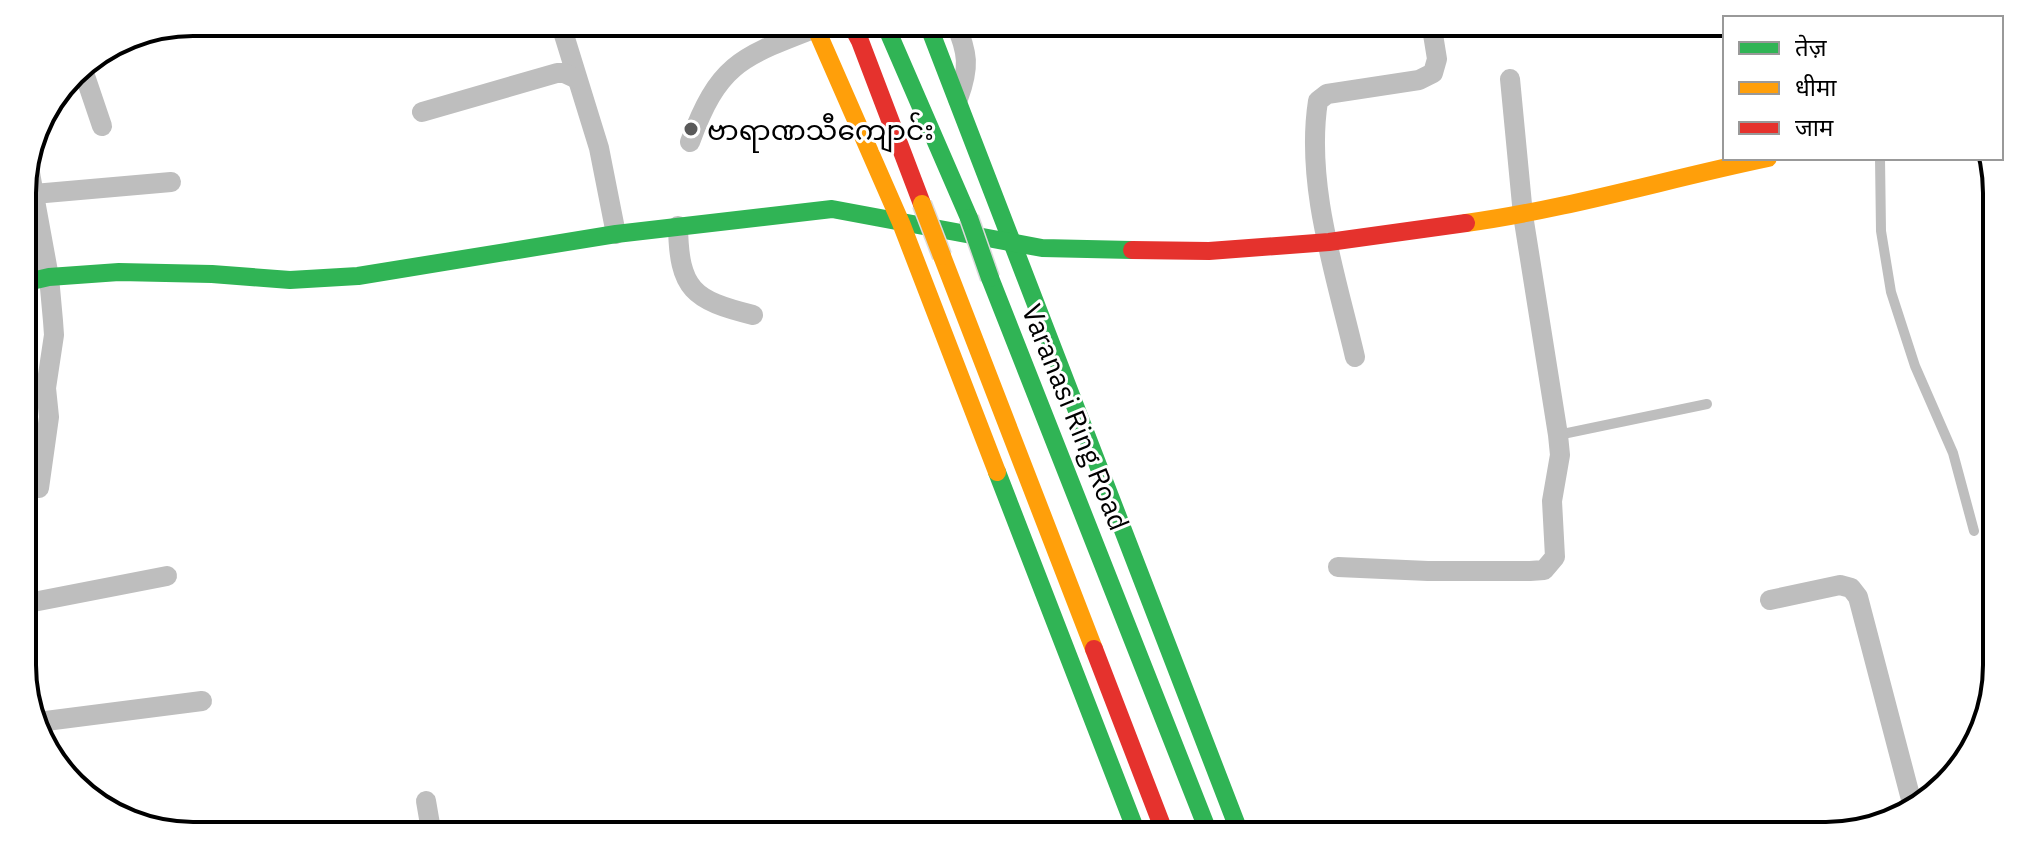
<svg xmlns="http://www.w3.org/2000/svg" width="2019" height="858" font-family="'IBM Plex Sans','Noto Sans Devanagari','Noto Sans Myanmar',sans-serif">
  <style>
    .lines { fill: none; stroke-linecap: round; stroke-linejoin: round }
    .lane { stroke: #bebebe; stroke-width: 10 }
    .street { stroke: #bebebe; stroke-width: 20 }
    .fast { stroke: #30b455; stroke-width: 18 }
    .slow { stroke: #ff9f0a; stroke-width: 18 }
    .jam { stroke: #e5322d; stroke-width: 18 }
    .fast-bridge-casing { stroke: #dbdbdb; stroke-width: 21; stroke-linecap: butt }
    .slow-bridge-casing { stroke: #dbdbdb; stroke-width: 21; stroke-linecap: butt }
    .fast-bridge { stroke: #30b455; stroke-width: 18 }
    .slow-bridge { stroke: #ff9f0a; stroke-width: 18 }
    .poi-dot { fill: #595959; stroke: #fff; stroke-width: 3 }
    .labels { text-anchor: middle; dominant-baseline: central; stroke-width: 6; stroke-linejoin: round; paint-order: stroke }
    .poi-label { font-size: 28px; fill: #000; stroke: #fff; text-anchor: start }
    .street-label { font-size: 28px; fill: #000; stroke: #fff }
    .rim { fill: none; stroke: #000; stroke-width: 4 }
  </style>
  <rect width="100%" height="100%" fill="#fff"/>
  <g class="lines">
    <g class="lane">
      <polyline points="1880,158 1881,231 1891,292 1915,366 1953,453 1974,531"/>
      <polyline points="1558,435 1707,404"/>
    </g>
    <g class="street">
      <polyline points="560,22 599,148 616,234"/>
      <path d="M955,22C968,53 970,67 958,99"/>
      <polyline points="81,64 102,126"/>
      <polyline points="422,112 557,73 564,73 577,79"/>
      <path d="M690,142C719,63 741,57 816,28"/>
      <polyline points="28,162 49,277 53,321 54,335 46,388 49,417 39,488"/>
      <polyline points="34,194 171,182"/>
      <path d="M678,226C679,290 693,300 753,315"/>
      <path d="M1355,357C1336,275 1305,185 1318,101L1327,94L1419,80L1433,73L1437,59L1431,22"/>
      <polyline points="1338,567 1428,571 1530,571 1544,570 1555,557 1552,501 1560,455 1558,435 1523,215 1510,79"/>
      <polyline points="1770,600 1840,585 1851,588 1858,597 1913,807"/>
      <polyline points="23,604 167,576"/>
      <polyline points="38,722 202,701"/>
      <polyline points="426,801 432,836"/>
    </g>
    <g class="fast">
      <polyline points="884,22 969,218"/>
      <polyline points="927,22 1241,836"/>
      <polyline points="990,278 1210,836"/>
      <polyline points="23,283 49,277 119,272 212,274 290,280 358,276 616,234 832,209 1042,248 1132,250"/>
      <polyline points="997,472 1138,836"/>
    </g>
    <g class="slow">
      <polyline points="813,22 901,223 997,472"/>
      <path d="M1466,223C1568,209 1667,179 1768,158"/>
      <polyline points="942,256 1094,649"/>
    </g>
    <g class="jam">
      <polyline points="850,22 860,41 922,204"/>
      <polyline points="1132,250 1209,251 1329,242 1466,223"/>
      <polyline points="1094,649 1166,836"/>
    </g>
    <g class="fast-bridge-casing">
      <polyline id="fast-bridge" points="969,218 990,278"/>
    </g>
    <g class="slow-bridge-casing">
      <polyline id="slow-bridge" points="922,204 942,256"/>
    </g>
    <use href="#fast-bridge" class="fast-bridge"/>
    <use href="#slow-bridge" class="slow-bridge"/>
  </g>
  <circle class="poi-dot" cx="691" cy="129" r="8"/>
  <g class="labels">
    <g class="poi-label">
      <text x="707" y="129">ဗာရာဏသီကျောင်း</text>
    </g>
    <g class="street-label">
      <text transform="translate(1076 417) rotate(68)">Varanasi Ring Road</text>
    </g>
  </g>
  <path d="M0 0H2019V858H0ZM193 36H1826A157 157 0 0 1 1983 193V665A157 157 0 0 1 1826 822H193A157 157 0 0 1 36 665V193A157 157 0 0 1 193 36Z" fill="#fff" fill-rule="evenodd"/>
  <path class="rim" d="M193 36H1826A157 157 0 0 1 1983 193V665A157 157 0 0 1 1826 822H193A157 157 0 0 1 36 665V193A157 157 0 0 1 193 36Z"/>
  <rect x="1723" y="16" width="280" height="144" fill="#ffffff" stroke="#999999" stroke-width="2"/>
  <rect x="1739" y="42" width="40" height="12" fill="#30b455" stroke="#999999" stroke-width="2"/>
  <text x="1795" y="56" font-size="24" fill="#000000">तेज़</text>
  <rect x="1739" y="82" width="40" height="12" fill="#ff9f0a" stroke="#999999" stroke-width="2"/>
  <text x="1795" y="96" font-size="24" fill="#000000">धीमा</text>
  <rect x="1739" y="122" width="40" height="12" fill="#e5322d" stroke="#999999" stroke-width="2"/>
  <text x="1795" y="136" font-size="24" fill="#000000">जाम</text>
</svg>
